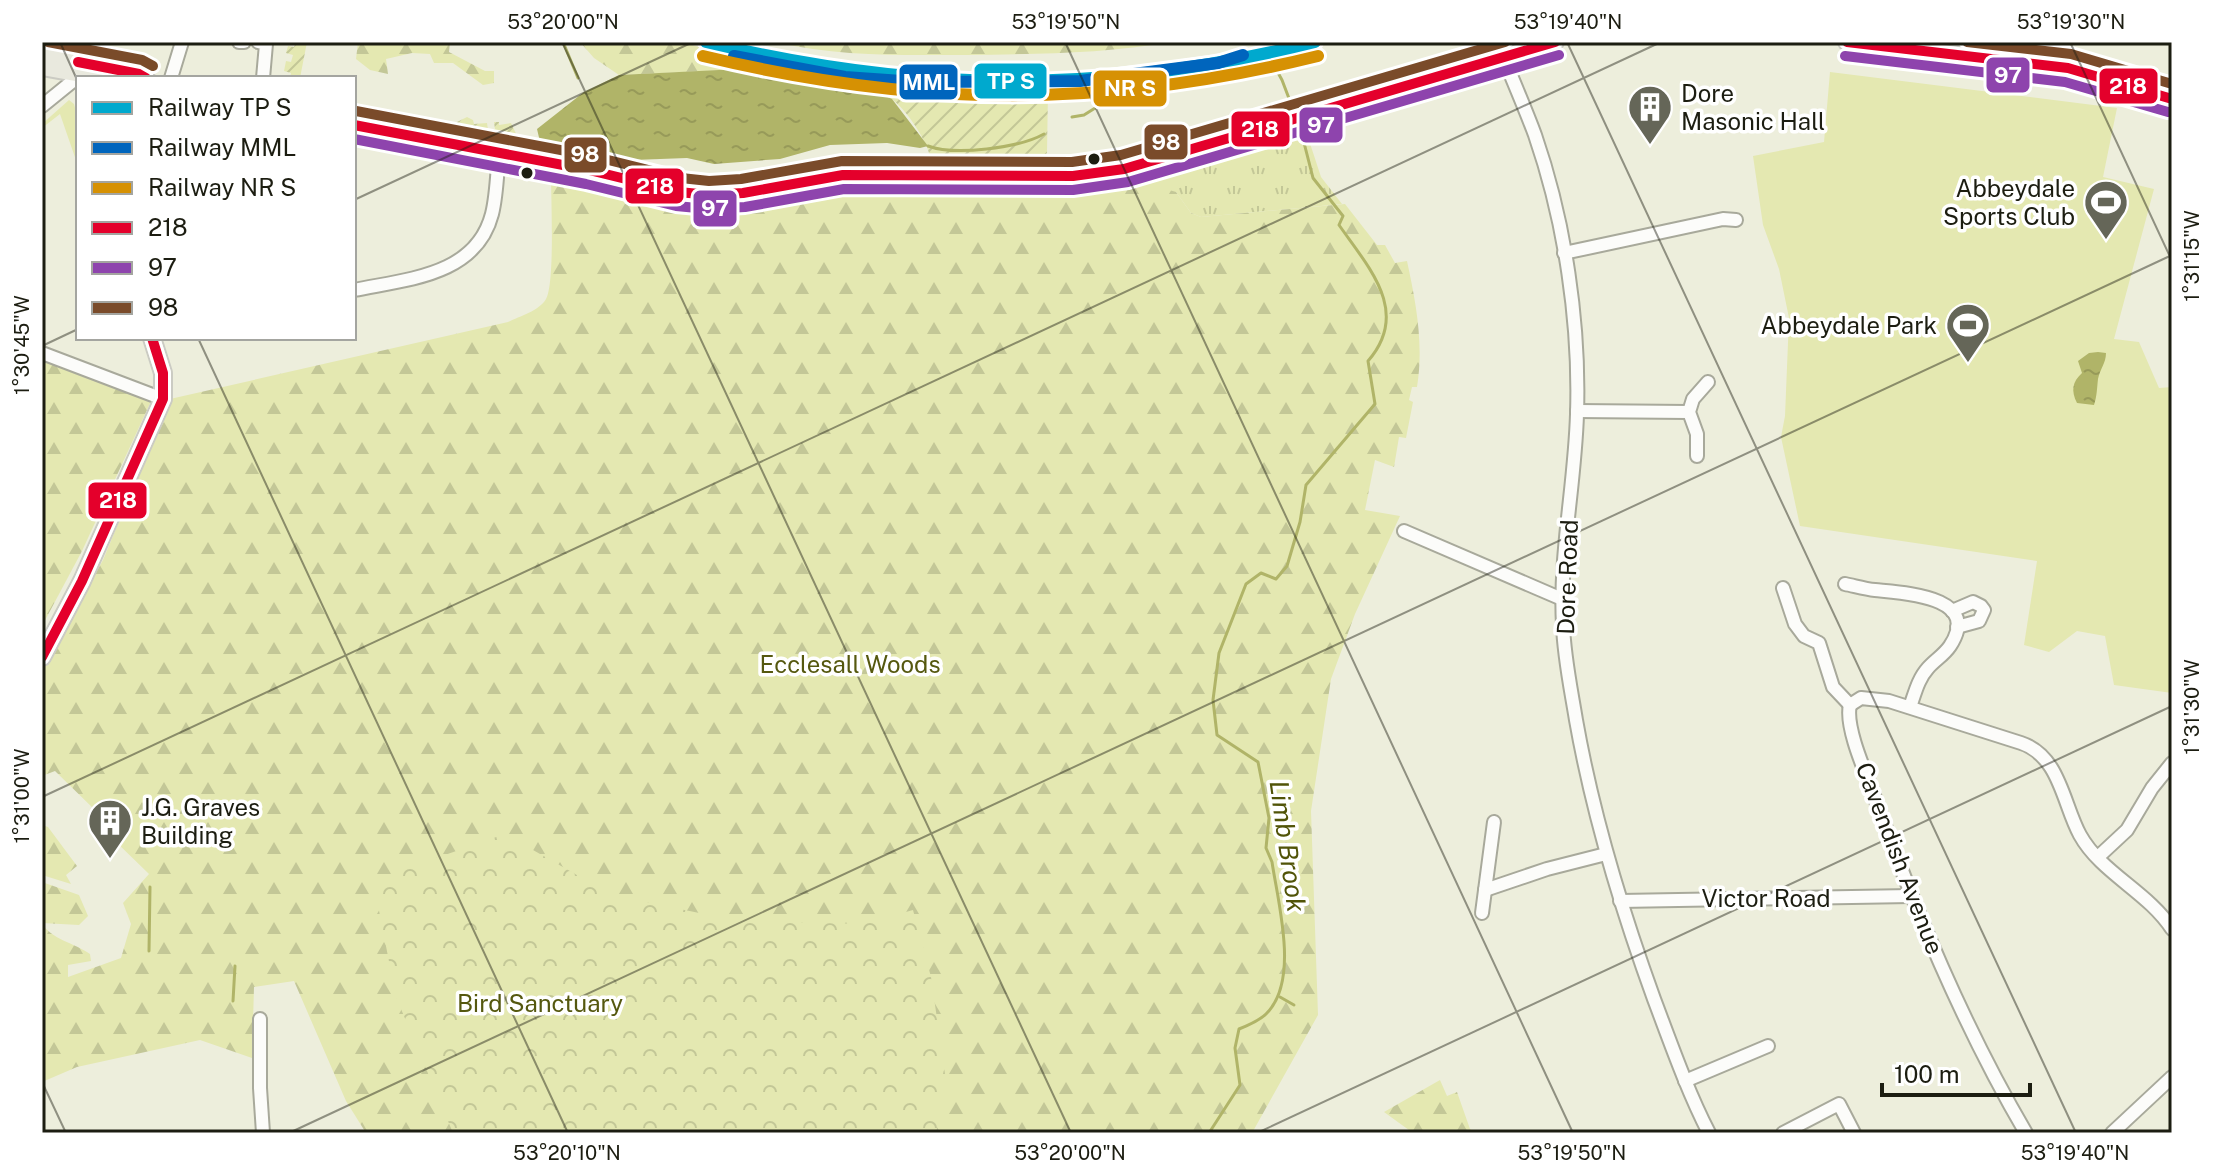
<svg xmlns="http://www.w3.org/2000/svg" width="2214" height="1175" font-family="'Public Sans',sans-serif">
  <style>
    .grass { fill: url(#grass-tufts) }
    .forest { fill: url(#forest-firs) }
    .park { fill: url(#park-crowns) }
    .garden { fill: url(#garden-furrows) }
    .pitch { fill: #e4e8b1 }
    .water { fill: url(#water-ripples) }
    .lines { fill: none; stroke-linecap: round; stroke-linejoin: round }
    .stream { stroke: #b0b468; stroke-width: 3 }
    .minor-casing { stroke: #a8a99b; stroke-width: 16 }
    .major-casing { stroke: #cbcbc3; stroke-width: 20 }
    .minor { stroke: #fcfcfa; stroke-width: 12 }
    .major { stroke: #e9e9de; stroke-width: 16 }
    .bus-1-casing { stroke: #fff; stroke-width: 16 }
    .bus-2-casing { stroke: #fff; stroke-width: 16 }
    .bus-3-casing { stroke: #fff; stroke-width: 16 }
    .bus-1 { stroke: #e4002b; stroke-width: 10 }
    .bus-2 { stroke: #8e44ad; stroke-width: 10 }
    .bus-3 { stroke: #7a4b2a; stroke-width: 10 }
    .rail-1-casing { stroke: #fff; stroke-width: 18 }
    .rail-2-casing { stroke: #fff; stroke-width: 18 }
    .rail-3-casing { stroke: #fff; stroke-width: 18 }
    .rail-1 { stroke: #00a9ce; stroke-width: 12 }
    .rail-2 { stroke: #0065bd; stroke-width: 12 }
    .rail-3 { stroke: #d69103; stroke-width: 12 }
    .ticks { fill: none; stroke: #1c1d11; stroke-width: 2; stroke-opacity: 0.45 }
    .bus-dot { fill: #1c1d11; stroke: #fff; stroke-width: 3 }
    .labels { text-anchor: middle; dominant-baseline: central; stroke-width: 7; stroke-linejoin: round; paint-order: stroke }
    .poi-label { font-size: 24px; fill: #1c1d11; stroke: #fff; text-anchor: start }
    .street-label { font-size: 24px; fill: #1c1d11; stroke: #fff }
    .park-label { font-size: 24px; fill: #55580f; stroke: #fff }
    .water-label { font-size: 26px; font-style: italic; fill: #515408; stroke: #fff }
    .line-badge { stroke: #fff; stroke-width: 3 }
    .badge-label { font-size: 22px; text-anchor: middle; font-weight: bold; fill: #fff }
    .neatline { fill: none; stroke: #1c1d11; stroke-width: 3 }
    .ticks-label { font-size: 20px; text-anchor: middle; fill: #1c1d11 }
  </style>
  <defs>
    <pattern id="grass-tufts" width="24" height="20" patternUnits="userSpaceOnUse" patternTransform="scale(2)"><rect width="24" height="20" fill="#e4e8b1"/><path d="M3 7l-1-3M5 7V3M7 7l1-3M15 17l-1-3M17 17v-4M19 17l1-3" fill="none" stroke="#c3c797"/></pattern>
    <pattern id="forest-firs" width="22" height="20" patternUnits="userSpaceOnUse" patternTransform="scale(2)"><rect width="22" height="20" fill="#e4e8b1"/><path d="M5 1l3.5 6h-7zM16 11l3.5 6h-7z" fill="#c3c797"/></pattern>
    <pattern id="park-crowns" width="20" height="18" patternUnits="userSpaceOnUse" patternTransform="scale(2)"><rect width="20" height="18" fill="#e4e8b1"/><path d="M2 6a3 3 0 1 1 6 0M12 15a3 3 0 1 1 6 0" fill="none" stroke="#c3c797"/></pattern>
    <pattern id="garden-furrows" width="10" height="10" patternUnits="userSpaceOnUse" patternTransform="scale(2)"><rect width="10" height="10" fill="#e4e8b1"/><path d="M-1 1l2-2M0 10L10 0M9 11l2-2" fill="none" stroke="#c3c797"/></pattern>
    <pattern id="water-ripples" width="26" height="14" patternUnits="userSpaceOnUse" patternTransform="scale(2)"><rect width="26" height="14" fill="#b0b468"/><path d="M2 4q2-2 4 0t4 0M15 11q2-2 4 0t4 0" fill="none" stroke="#979a59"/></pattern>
  </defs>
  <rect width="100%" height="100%" fill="#edeedc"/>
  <g class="grass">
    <polygon points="69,100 74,104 78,119 78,166 60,114 42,128 42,124"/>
    <polygon points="1304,125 1321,177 1342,204 1201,217 1191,213 1176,192 1088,194 1120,180 1215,154"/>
  </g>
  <g class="forest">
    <polygon points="358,42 450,42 449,52 485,71 494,71 494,83 483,85 453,63 434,63 430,54 412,53 386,59 388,74 370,70 356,59"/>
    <polygon points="580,42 682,42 771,68 619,75 594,58"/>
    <path d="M776,42H1172C1103,54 1034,54 965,55C901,55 838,57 776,42Z"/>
    <path d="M551,173L707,205L873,190L1088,194L1149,184L1176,192L1191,213L1201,217L1345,204L1377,245H1385L1395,263L1407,261C1416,303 1424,344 1417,387H1412L1409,400L1413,402L1406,438L1399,437L1394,467L1375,460L1365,510L1400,516L1355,614L1331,679L1311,811L1318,1015L1252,1133H366L346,1101L294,981L254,987L252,1058L200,1040L77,1067L42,1082V882L79,895L88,916L79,925L42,923C50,939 75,943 90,954L91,961L68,965V977L121,958L131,924L123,903L149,874L113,839L99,814L55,771L42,776V670L103,560L170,399L508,322C520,316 539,311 546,299C555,284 551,196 551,173Z"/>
    <polygon points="42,359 153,397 82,551 42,626"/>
    <polygon points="42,825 48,827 77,866 66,875 71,884 42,875"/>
    <polygon points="1440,1080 1447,1096 1457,1092 1470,1129 1475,1133 1413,1133 1384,1112"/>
  </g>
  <polygon class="park" points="505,834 612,895 738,921 863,924 913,910 931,977 946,1081 936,1133 453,1133 396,997 373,880"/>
  <g class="garden">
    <polygon points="296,42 307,42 300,78 290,78 291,73 284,71 286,61 291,62 293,55 286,53 288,46 294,47"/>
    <path d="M862,83L907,88L912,91L1020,98L1048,91L1047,153L1037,162L931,161C929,143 906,108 890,98C882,93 870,89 861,85Z"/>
    <polygon points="467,117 473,120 474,124 487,123 488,130 495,129 494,122 499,122 499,125 511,123 520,142 533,137 538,144 539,151 452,134 449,126"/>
  </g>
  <polygon class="pitch" points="1830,72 2117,108 2103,177 2154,189 2114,339 2139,342 2159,388 2172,387 2172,693 2114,685 2105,636 2077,631 2049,652 2024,645 2037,561 1800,526 1781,437 1785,416 1789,318 1779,269 1763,225 1753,156 1824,142"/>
  <g class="water">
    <polygon points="778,67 861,85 892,99 928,146 920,148 887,143 830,145 780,159 714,164 687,158 633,160 614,154 553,151 541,146 537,129 584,92 619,75"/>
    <path d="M2098,352L2106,353C2106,363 2100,369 2098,379C2097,388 2097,396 2094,405L2077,403C2071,391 2072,382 2082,373L2078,361L2089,353Z"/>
  </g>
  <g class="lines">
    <g class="stream">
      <polyline points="563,42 578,78"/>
      <polyline points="1271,60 1282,80 1293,109"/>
      <polyline points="1072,117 1084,115 1119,93 1172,82 1176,77"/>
      <path d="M928,146C955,156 1019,148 1044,134"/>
      <polyline points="149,951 150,887"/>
      <polyline points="1280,997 1294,1005"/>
      <polyline points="233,1001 235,966"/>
      <path d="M1209,1133L1240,1085L1235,1048L1239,1029C1249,1025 1259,1021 1266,1014C1300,981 1278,903 1272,862L1266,848L1269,818L1258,762L1217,735L1213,700L1219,653L1246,584L1261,573L1276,579L1287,566L1300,522L1306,485L1375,404L1368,361C1411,312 1369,268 1339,225L1343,216L1313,178L1300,127"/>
    </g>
    <g class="minor-casing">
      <g id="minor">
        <polyline points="239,42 244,42"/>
        <polyline points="258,42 266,44 263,78"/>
        <path d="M1503,56C1514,83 1525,108 1535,135C1565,222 1580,323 1577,414C1575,485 1559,555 1563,625C1564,657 1571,689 1576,720C1593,816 1621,908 1654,999C1671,1044 1687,1090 1709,1133"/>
        <polyline points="171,78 182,42"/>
        <polyline points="42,106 79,76"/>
        <polyline points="1564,253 1723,219 1736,220"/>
        <path d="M354,290C407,279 476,276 492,214C497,194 497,172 499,152"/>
        <polyline points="42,353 163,399"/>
        <polyline points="1577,411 1689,412"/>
        <polyline points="1697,456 1697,434 1689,412 1693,399 1708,382"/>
        <polyline points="1404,531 1562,599"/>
        <path d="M1845,584C1855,586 1865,589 1875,590C1903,593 1983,596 1950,646C1944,655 1935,660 1928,668C1918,679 1915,693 1910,707"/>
        <polyline points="1783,588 1795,624 1804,636 1819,643 1833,687 1850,705"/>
        <polyline points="1952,611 1973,602 1981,606 1984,610 1979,621 1957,627"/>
        <path d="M1850,705C1845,725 1863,767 1871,787C1913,906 1962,1024 2026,1133"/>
        <path d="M1850,705L1861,698L1889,701L2021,743C2060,756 2063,804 2080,835C2101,873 2148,892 2172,929"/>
        <polyline points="2098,857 2127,830 2152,788 2172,763"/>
        <polyline points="1485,890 1547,869 1606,854"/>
        <polyline points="1620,901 1911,896"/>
        <polyline points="1482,913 1494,822"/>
        <polyline points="260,1019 260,1088 263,1133"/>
        <polyline points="1685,1081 1768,1046"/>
        <polyline points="1783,1133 1839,1104 1854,1133"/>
        <polyline points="2112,1133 2172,1077"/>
      </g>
    </g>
    <g class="major-casing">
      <g id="major">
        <polyline points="75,42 79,72"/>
        <polyline points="1847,42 2068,68 2172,99"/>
        <polyline points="42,55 139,74 146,78"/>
        <polyline points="42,67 103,78"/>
        <path d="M354,125C433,139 511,154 589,170C629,178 669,194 709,195C754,196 798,178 843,175L1073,176L1124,169L1555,42"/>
        <polyline points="42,657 82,581 163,399 163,373 152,338"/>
      </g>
    </g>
    <use href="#minor" class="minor"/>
    <use href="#major" class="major"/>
    <g class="bus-1-casing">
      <g id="bus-1">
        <polyline points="1847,42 2068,68 2172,99"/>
        <polyline points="78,62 139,74 146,78"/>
        <polyline points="354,125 589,170 679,192 709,195 743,193 843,175 1073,176 1124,169 1555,42"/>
        <polyline points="42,657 82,581 163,399 163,373 152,338"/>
      </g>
    </g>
    <g class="bus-2-casing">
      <g id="bus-2">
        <polyline points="1845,56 2065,82 2168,112"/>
        <polyline points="354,139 586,184 676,206 708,209 745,207 844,189 1073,190 1128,182 1559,55"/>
      </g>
    </g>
    <g class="bus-3-casing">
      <g id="bus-3">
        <polyline points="48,42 142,60 153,66"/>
        <polyline points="1967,42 2071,54 2172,84"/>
        <polyline points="356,111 592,156 681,178 709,181 741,179 842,161 1072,162 1121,155 1505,42"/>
      </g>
    </g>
    <use href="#bus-1" class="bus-1"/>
    <use href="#bus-2" class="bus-2"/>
    <use href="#bus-3" class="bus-3"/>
    <g class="rail-1-casing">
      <path id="rail-1" d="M706,42C919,93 1102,95 1315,42"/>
    </g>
    <g class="rail-2-casing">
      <polyline id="rail-2" points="734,56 845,77 916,82 1080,81 1218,63 1243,55"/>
    </g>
    <g class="rail-3-casing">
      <path id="rail-3" d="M703,56C918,108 1103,109 1318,56"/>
    </g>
    <use href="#rail-1" class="rail-1"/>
    <use href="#rail-2" class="rail-2"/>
    <use href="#rail-3" class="rail-3"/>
  </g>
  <path class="ticks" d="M60,42L78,82M562,42L1071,1133M1065,42L1573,1133M1567,42L2076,1133M2070,42L2172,261M354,200L693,42M198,338L568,1133M42,346L78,329M42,797L1661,42M42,1082L66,1133M289,1133L2172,255M1257,1133L2172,706"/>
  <defs>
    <g id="building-pin" transform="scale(2.3)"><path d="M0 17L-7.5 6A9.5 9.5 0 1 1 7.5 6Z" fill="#656658" stroke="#fff"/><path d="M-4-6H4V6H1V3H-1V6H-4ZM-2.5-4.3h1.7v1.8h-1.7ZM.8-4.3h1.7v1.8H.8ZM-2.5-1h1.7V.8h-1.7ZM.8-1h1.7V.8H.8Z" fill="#fff"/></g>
    <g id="stadium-pin" transform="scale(2.3)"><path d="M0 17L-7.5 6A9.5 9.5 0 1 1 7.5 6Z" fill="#656658" stroke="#fff"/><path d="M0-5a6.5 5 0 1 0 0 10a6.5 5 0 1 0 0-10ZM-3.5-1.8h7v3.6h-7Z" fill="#fff"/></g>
  </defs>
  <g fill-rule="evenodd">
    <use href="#building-pin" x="1650" y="107"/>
    <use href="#stadium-pin" x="2106" y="202"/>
    <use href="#stadium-pin" x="1968" y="325"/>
    <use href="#building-pin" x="110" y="821"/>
  </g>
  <g class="bus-dot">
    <circle cx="1094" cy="159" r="7"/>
    <circle cx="527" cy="173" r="7"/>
  </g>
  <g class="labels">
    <g class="poi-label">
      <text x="1681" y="93">Dore<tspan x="1681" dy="28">Masonic Hall</tspan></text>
      <text x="2075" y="188" text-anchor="end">Abbeydale<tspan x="2075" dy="28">Sports Club</tspan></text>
      <text x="1937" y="325" text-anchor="end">Abbeydale Park</text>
      <text x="141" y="807">J.G. Graves<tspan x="141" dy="28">Building</tspan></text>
    </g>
    <g class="street-label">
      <text transform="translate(1567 577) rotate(-88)">Dore Road</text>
      <text transform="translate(1900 858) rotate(69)">Cavendish Avenue</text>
      <text x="1766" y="898">Victor Road</text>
    </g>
    <g class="park-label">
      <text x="850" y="664">Ecclesall Woods</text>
      <text x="540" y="1003">Bird Sanctuary</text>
    </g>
    <g class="water-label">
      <text transform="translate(1288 846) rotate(82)">Limb Brook</text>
    </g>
  </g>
  <g class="line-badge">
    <rect x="1985" y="56" width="46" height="38" rx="8" fill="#8e44ad"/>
    <rect x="973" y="62" width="75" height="38" rx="8" fill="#00a9ce"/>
    <rect x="898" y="63" width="61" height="38" rx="8" fill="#0065bd"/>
    <rect x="2098" y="67" width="61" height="38" rx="8" fill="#e4002b"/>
    <rect x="1092" y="69" width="76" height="39" rx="8" fill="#d69103"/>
    <rect x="1298" y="106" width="46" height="38" rx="8" fill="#8e44ad"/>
    <rect x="1230" y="110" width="61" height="38" rx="8" fill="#e4002b"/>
    <rect x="1143" y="123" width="46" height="38" rx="8" fill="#7a4b2a"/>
    <rect x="563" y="136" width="45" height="38" rx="8" fill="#7a4b2a"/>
    <rect x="624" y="167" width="61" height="38" rx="8" fill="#e4002b"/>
    <rect x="692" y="189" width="46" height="39" rx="8" fill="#8e44ad"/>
    <rect x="87" y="481" width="61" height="39" rx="8" fill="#e4002b"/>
  </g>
  <g class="badge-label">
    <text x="2008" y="83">97</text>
    <text x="1011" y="89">TP S</text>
    <text x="929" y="90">MML</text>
    <text x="2128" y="94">218</text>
    <text x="1130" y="96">NR S</text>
    <text x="1321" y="133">97</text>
    <text x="1260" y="137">218</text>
    <text x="1166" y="150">98</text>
    <text x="585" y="162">98</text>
    <text x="655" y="194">218</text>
    <text x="715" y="216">97</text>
    <text x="118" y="508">218</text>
  </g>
  <rect width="2214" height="1175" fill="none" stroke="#ffffff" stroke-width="88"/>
  <rect x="76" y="76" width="280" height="264" fill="#ffffff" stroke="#a4a5a0" stroke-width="2"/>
  <rect x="92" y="102" width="40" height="12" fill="#00a9ce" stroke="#a4a5a0" stroke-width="2"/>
  <text x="148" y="116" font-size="24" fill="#1c1d11">Railway TP S</text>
  <rect x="92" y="142" width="40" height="12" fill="#0065bd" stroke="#a4a5a0" stroke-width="2"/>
  <text x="148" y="156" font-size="24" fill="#1c1d11">Railway MML</text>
  <rect x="92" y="182" width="40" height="12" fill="#d69103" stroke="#a4a5a0" stroke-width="2"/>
  <text x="148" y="196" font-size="24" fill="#1c1d11">Railway NR S</text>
  <rect x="92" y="222" width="40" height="12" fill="#e4002b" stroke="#a4a5a0" stroke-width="2"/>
  <text x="148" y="236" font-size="24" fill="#1c1d11">218</text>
  <rect x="92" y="262" width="40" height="12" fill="#8e44ad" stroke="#a4a5a0" stroke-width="2"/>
  <text x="148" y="276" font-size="24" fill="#1c1d11">97</text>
  <rect x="92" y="302" width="40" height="12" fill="#7a4b2a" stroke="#a4a5a0" stroke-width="2"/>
  <text x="148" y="316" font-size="24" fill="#1c1d11">98</text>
  <path d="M1882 1083v12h148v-12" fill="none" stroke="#1c1d11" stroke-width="4"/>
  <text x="1894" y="1083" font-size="24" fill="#1c1d11" stroke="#ffffff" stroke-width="6" paint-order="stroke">100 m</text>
  <rect x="44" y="44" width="2126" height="1087" class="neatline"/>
  <g class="ticks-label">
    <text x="563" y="29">53°20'00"N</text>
    <text x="1066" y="29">53°19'50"N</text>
    <text x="1568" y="29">53°19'40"N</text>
    <text x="2071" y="29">53°19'30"N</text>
    <text transform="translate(2192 256) rotate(-90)" y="7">1°31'15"W</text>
    <text transform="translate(22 345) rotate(-90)" y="7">1°30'45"W</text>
    <text transform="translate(2192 707) rotate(-90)" y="7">1°31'30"W</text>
    <text transform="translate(22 796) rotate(-90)" y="7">1°31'00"W</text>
    <text x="567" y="1160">53°20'10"N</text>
    <text x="1070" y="1160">53°20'00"N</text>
    <text x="1572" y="1160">53°19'50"N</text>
    <text x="2075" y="1160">53°19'40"N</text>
  </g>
</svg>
